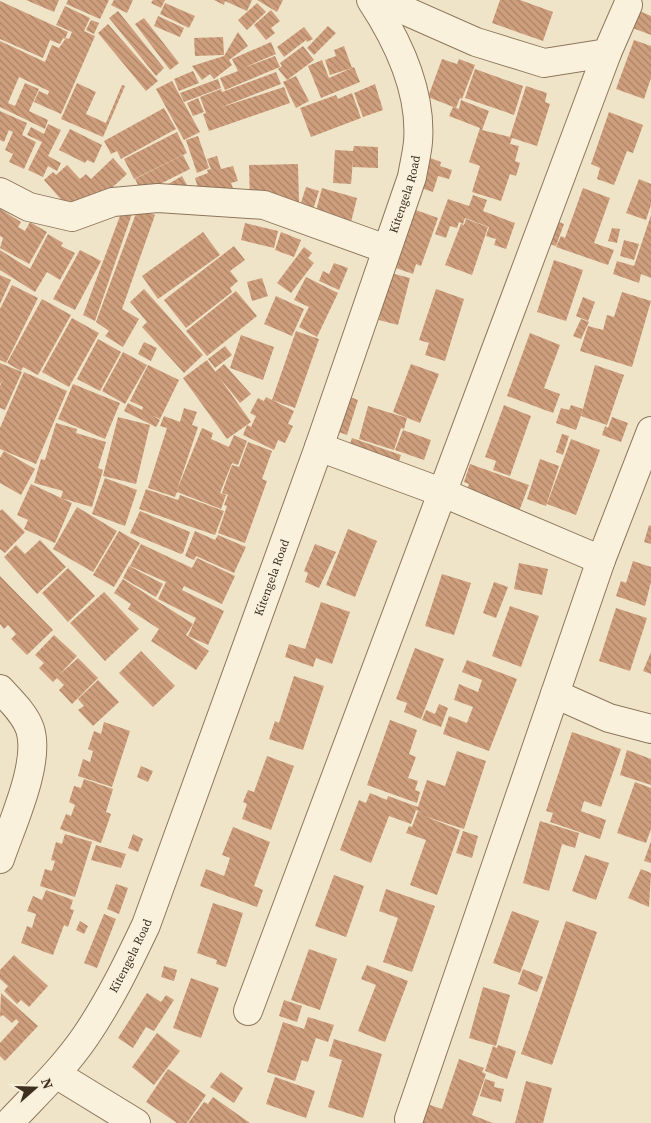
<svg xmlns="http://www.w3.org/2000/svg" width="651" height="1123" font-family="'Source Serif 4',serif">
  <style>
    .building { fill: url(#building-back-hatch) }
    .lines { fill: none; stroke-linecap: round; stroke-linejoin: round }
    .street-casing { stroke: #8d765c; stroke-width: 30 }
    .street { stroke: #faf1dc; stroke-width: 28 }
    .labels { text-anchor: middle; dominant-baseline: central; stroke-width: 4; stroke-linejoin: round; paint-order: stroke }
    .street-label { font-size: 12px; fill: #3d2e20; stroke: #f7eed8 }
  </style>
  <defs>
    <pattern id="building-back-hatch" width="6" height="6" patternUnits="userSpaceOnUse" patternTransform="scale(1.25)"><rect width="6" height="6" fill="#cf9f7d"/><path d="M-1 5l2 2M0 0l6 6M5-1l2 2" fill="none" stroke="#a98266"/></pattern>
  </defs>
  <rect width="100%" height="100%" fill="#f0e4c8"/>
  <g class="building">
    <polygon points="26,0 59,0 54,12"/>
    <polygon points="68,0 109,0 100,19 66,4"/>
    <polygon points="114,0 133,0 127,13 111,5"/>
    <polygon points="153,0 165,0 161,8 151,3"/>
    <polygon points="214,0 252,0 247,11 225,1 224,5"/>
    <polygon points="257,0 283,0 277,12"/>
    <polygon points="500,0 520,0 553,12 543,41 492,23"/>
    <polygon points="0,1 68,32 65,39 63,38 60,44 50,40 43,58 0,39"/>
    <polygon points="165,3 195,16 189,28 160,14"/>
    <polygon points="257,3 266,12 247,30 238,20"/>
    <polygon points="65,6 90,18 84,31 95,36 61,114 34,102 39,91 48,95 49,91 19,77 8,103 15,106 25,83 39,89 29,111 48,120 45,129 0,107 0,41 45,62 52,45 59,48 66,38 69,39 72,32 56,25"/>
    <polygon points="271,10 280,21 271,28 275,33 266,40 254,25"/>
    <polygon points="637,10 651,16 651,35 630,27"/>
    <polygon points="118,11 164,68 156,76 109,18"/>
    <polygon points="158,16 184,28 180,37 154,26"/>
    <polygon points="144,18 179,63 170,70 135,24"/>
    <polygon points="91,20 99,23 94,34 86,30"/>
    <polygon points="108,24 158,81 146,91 98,33"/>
    <polygon points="328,26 336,33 314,55 307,48"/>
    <polygon points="304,27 313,39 307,42 306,40 284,57 277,47"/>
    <polygon points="238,32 248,46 229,60 232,65 214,79 210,74 202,80 192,66 224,56"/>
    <polygon points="223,37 224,55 195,56 194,38"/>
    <polygon points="634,40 651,46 651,78 644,99 616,89"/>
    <polygon points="271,42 276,54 243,68 275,56 280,67 225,90 220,78 238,71 232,59"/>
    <polygon points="303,46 314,60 287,80 278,69 282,66 280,63"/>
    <polygon points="344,46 352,68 330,75 325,60 336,56 334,50"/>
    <polygon points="442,59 457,64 459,59 475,65 462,99 460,98 456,108 428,97"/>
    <polygon points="322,60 329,78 354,67 360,82 321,98 308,66"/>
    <polygon points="475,69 523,86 514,115 465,98"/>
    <polygon points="193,71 199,83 179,91 174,79"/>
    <polygon points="276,72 281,84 219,108 284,87 290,103 209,131 203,114 206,113 200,97 221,89 222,92"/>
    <polygon points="296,76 309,101 296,108 283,82"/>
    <polygon points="218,79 221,88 184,102 180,93"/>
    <polygon points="172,81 200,132 184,140 156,89"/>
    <polygon points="77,83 96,92 86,114 106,123 122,85 125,86 103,137 61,119"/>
    <polygon points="375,84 383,110 363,117 354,93"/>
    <polygon points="526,86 547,93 545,102 550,104 537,146 512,138 510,144 519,146 515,161 520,163 516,176 510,174 501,201 472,192 480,166 469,162 480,128 449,116 453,107 459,109 461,100 489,111 482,130 510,137"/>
    <polygon points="352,93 361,118 311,137 300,108 336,95 338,99"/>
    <polygon points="198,98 204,112 193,116 187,103"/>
    <polygon points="164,108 176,129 121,159 117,151 111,154 104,141"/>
    <polygon points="0,111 27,123 22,135 36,142 24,169 9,162 13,154 5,150 13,132 9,130 4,142 0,140"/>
    <polygon points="609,112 643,125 633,153 627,151 614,185 597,179 600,168 591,164"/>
    <polygon points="48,124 61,130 48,156 61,163 57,171 48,166 43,177 28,170 42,142 27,135 31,127 44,134"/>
    <polygon points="70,129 102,145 94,163 87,160 85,163 59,150"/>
    <polygon points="177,132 187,153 134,179 124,159"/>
    <polygon points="198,136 209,168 197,173 186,140"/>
    <polygon points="354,146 378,147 378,168 353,167 353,160 351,184 333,183 335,150 353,151"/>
    <polygon points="183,155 190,169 142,193 135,179"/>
    <polygon points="217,156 221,169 233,166 238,181 231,183 233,188 214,194 202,201 195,178 208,173 207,170 211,169 207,159"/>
    <polygon points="425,156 441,162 440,166 452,170 449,179 438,176 433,192 421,188"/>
    <polygon points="113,158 127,174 78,219 44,180 53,172 56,175 67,165 80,179 86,174 91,179"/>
    <polygon points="298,164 299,202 250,203 249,165"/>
    <polygon points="182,176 188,187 153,193"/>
    <polygon points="639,179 651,184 651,205 646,220 626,213"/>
    <polygon points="306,187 319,191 309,222 296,218"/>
    <polygon points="322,188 357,198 351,222 312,226"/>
    <polygon points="583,188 610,198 594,243 614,250 608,265 556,247 561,236 565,238"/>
    <polygon points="473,195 487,200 483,211 515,223 506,249 494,245 496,239 486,236 489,227 465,218 463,224 459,222 457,228 450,226 446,238 435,234 448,199 469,206"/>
    <polygon points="123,208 133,211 95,321 83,315"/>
    <polygon points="138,208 155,215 122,309 139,319 123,347 105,336 109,331 96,322"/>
    <polygon points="0,209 21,222 18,227 25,231 30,222 47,232 29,264 0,248 3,238 0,236"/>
    <polygon points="413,209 438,218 421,266 416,264 413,274 396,268 410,227 407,226"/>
    <polygon points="651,215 651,278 641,274 639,283 613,274 617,261 634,266"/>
    <polygon points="466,219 488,227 472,275 445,265 461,224 464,225"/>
    <polygon points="551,219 564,224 556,246 543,242"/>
    <polygon points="245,223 278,231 274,248 241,240"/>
    <polygon points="612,228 620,229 617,243 608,241"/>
    <polygon points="203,232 220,255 158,299 142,276"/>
    <polygon points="281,232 301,240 294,257 275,250"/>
    <polygon points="48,234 63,243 61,246 75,253 60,280 47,272 35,292 0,270 0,250 30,269"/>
    <polygon points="624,240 639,244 634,260 620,256"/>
    <polygon points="234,246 245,260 230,271 238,281 230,288 232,292 186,328 164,300"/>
    <polygon points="304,247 312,253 308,258 314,263 291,293 277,283"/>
    <polygon points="80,250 101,261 75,310 53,299"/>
    <polygon points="554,260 583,270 566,321 537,312"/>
    <polygon points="334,263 348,268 339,290 319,281 323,271 329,274"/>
    <polygon points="391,273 410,278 398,325 379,320"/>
    <polygon points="0,275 11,280 0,304"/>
    <polygon points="306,277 338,293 317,337 299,327 309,307 294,300"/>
    <polygon points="262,278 268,296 252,301 247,282"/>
    <polygon points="12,285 38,298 6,363 0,360 0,309"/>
    <polygon points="144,289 203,355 184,373 142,327 147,322 130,302"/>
    <polygon points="436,289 464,299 445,361 425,355 429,343 419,340"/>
    <polygon points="236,291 257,316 207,356 186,331"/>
    <polygon points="622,292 651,301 632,367 580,351 588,326 603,330 607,315 614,317"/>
    <polygon points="276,296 304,309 292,336 264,324"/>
    <polygon points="583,297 595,302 588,321 576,316"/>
    <polygon points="42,299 71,315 38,375 23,367 21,371 7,363"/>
    <polygon points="72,318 99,333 69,387 42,372"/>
    <polygon points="581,319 589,322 581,339 573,336"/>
    <polygon points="296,331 319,339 295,408 272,400"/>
    <polygon points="530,333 560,345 544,388 560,394 553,413 507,396"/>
    <polygon points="241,335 274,347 263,380 230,368"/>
    <polygon points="98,339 121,352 100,391 77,379"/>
    <polygon points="144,342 157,348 151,361 138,354"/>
    <polygon points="225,346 232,355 215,368 208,359"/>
    <polygon points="123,352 147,365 125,404 102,391"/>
    <polygon points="207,360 251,422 227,439 183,378"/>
    <polygon points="0,363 22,372 5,410 0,408 0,386 3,379 0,384"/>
    <polygon points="224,364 251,394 240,403 215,372"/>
    <polygon points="411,364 439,374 420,423 393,412"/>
    <polygon points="148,365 179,380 160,419 151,415 160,420 156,427 124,411 128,403 142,410 143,407 130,401"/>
    <polygon points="595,365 624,375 607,425 581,416"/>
    <polygon points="24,372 67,391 36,464 0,449 0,428"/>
    <polygon points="73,384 120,403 105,439 58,419"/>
    <polygon points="345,395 358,400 347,435 330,429"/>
    <polygon points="266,397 294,411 288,424 293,426 285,443 278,440 274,450 243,435 247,425 251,427 256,416 250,413 258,398 264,401"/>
    <polygon points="504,405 531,416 510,476 493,470 496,461 485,457"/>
    <polygon points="571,405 583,409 576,430 556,423 561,408 569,410"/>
    <polygon points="368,406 407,418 404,429 401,428 394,450 359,439"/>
    <polygon points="184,408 197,412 192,425 198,427 177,490 202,428 213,433 211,439 229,447 234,435 247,441 238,465 232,463 220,493 226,495 221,509 177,492 175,497 148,488 167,428 160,426 164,416 180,422"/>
    <polygon points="118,417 150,425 136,484 103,476"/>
    <polygon points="612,417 628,423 621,442 602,435 605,426 608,428"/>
    <polygon points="56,423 77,429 76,433 106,442 98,468 103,470 92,507 61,498 63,491 34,483 41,459 45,460"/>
    <polygon points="403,430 431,440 424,460 395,450"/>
    <polygon points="562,434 569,436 563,455 556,452"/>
    <polygon points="352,438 401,455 398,464 348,450"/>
    <polygon points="571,439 600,450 576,515 547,504"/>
    <polygon points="248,442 272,451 262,479 267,481 245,543 218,533 227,506 224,505 228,495 222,493 232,465 239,467"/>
    <polygon points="4,451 35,469 21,495 0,483 0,458"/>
    <polygon points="540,459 559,466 546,506 527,499"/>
    <polygon points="470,464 529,485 518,514 465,494 469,484 464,482"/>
    <polygon points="105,478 137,490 125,526 92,514"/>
    <polygon points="31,484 72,503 55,543 24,529 28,520 17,515"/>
    <polygon points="146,489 178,500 180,495 224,511 215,535 139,509"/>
    <polygon points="77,507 117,531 93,572 53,549"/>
    <polygon points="2,509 25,532 5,553 0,549 0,511"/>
    <polygon points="140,511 190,532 183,553 181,554 130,533"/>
    <polygon points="649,525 651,526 651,544 644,542"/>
    <polygon points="348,529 377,541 355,597 326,585"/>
    <polygon points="119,531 140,543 114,587 93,575"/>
    <polygon points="195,531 215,540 218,535 246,547 234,573 196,556 194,560 185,556"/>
    <polygon points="40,540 66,567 37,594 4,557 16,545 25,554"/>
    <polygon points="141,544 192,568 197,558 235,576 222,604 184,586 182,590 224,611 208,645 188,636 196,618 158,599 166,582 130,566"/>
    <polygon points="315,544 336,552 319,588 305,582 308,573 304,571"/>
    <polygon points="633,561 651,567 651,582 645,606 616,596 621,581 626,583"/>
    <polygon points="519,563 548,569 542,595 514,589"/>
    <polygon points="129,566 163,584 156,597 123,578"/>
    <polygon points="68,568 95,596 68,622 42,593"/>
    <polygon points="442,574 471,583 454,635 425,626"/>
    <polygon points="0,576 53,630 27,655 11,639 16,634 8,625 4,629 0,624"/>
    <polygon points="123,579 193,624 186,635 209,651 196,670 151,641 159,629 128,609 131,604 114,593"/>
    <polygon points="494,582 508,587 496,618 483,613"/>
    <polygon points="104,592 139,629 105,661 70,623"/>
    <polygon points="321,602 350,612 332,664 316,658 313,667 285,657 289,644 305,649"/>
    <polygon points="510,606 539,616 521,667 492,656"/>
    <polygon points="616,608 647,618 630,671 599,661"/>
    <polygon points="54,635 77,656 59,675 78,658 98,678 72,704 59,690 64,685 57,678 53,682 39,668 44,663 35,655"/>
    <polygon points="415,648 444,659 421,719 404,712 407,703 396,699"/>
    <polygon points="141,651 175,686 153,707 119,673"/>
    <polygon points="651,652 651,674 643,671"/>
    <polygon points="467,660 517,679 489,751 443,734 449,716 467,723 473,707 454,700 459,684 478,692 482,680 462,672"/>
    <polygon points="294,676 324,686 303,750 269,739 275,721 279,723"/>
    <polygon points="98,680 119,702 93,726 78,710 84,706 78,699"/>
    <polygon points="439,704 448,708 441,727 422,720 426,710 435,714"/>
    <polygon points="390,720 417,730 409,754 416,757 408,778 418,781 415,790 420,792 417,803 367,785"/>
    <polygon points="104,722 130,731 112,787 78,776 83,759 90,762 93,751 88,749 94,731 101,734"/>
    <polygon points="572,732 621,749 601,807 584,801 581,811 606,820 600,839 550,822 553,813 546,811"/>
    <polygon points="627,750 651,759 651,785 620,775"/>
    <polygon points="457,751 486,761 464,829 424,816 460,830 437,895 410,885 426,840 406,833 409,826 412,827 418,811 425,813 416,810 411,824 389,816 371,863 340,850 359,800 366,803 370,793 387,800 388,796 418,807 427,780 445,786"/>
    <polygon points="267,756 294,766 271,830 242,819 247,804 243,802 248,790 254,792"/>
    <polygon points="141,766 153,771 148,782 137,777"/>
    <polygon points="84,779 113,789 106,812 111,814 101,843 60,829 66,814 71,816 75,805 69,802 74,786 81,788"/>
    <polygon points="635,782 651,788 651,829 646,843 617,833"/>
    <polygon points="540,821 579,833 575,848 562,844 549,891 523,883"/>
    <polygon points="233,827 270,842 254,886 263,890 257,907 200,886 206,869 224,876 230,858 222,855"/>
    <polygon points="463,831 478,836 472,858 456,853"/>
    <polygon points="65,834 92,842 75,897 40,886 45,869 52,871 55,861 51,860 56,842 62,844"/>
    <polygon points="133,834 143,839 138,852 128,848"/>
    <polygon points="651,841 651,863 644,861"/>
    <polygon points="96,845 126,854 121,868 91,860"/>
    <polygon points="585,855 609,863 596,900 572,891"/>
    <polygon points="641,869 651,873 649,907 628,898"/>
    <polygon points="334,875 364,886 346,937 315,926"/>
    <polygon points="116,884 128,888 119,914 107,909"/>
    <polygon points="386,889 435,906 412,972 383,962 398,918 379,911"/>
    <polygon points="46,890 73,900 70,909 74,910 68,927 64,925 53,955 21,943 27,926 32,928 36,914 27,911 33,896 42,900"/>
    <polygon points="213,903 243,913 226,967 216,964 217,960 197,953"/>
    <polygon points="512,911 539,921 520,973 493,963"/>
    <polygon points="104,914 116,919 97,968 84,963"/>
    <polygon points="80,921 88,926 84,934 76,930"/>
    <polygon points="566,921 597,932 552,1065 521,1054"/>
    <polygon points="309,949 337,959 320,1010 291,1000"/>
    <polygon points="14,955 48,986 29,1007 21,1000 17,1004 4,991 8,986 0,979 0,970"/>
    <polygon points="367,965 408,981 385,1042 358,1031 376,985 361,979"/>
    <polygon points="164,966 177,970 174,981 161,977"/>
    <polygon points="523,969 543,977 537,992 518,984"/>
    <polygon points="191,978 219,988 201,1038 173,1028"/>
    <polygon points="483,987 510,995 496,1046 469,1038"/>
    <polygon points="1,993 38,1026 5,1061 0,1056 0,1043 19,1022 16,1019 12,1023 3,1015 0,1017"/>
    <polygon points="147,993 161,1002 166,995 174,1000 154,1031 146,1027 133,1048 118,1038"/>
    <polygon points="284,1000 302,1006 297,1022 279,1016"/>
    <polygon points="308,1017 334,1025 328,1042 316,1038 308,1062 302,1060 295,1081 267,1072 283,1022 304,1029"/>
    <polygon points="157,1033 180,1051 154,1085 132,1067"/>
    <polygon points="334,1039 382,1054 363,1118 328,1107 342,1060 329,1056"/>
    <polygon points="498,1045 516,1051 507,1079 485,1071 493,1046 497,1048"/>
    <polygon points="459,1059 484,1068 482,1072 486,1074 472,1115 493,1123 417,1123 424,1103 442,1109"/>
    <polygon points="168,1069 206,1095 187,1123 177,1123 146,1102"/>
    <polygon points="221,1072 243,1088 234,1103 210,1087"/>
    <polygon points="275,1077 315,1091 306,1118 266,1104"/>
    <polygon points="485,1079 495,1082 494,1087 504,1089 501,1102 480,1096"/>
    <polygon points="526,1081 552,1088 543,1123 515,1123"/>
    <polygon points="213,1097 250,1123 188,1123 204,1102 208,1104"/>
  </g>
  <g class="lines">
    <g class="street-casing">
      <g id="street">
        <polyline points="381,0 476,42 544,63 607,53 628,5"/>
        <polyline points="0,192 29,207 72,217 113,202 158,198 264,205 386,249"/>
        <polyline points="319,447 441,492 601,560"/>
        <path d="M0,689C11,701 25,714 30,729C41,763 11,826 0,859"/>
        <polyline points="555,694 609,718 651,729"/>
        <polyline points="248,1011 607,53"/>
        <polyline points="56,1074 136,1123"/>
        <polyline points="409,1119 601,560 651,431"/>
        <path id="s1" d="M9,1123C35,1095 63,1069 85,1037C109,1002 128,963 146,925L319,447L412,177C414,165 417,153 418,142C422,91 398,41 371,0"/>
      </g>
    </g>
    <use href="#street" class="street"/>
  </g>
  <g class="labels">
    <g class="street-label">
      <text stroke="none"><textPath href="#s1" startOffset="1018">Kitengela Road</textPath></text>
      <text stroke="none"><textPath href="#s1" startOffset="612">Kitengela Road</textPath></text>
      <text stroke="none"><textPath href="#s1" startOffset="208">Kitengela Road</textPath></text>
    </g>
  </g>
  <g transform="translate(35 1088) rotate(70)" stroke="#f7eed8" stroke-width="4" paint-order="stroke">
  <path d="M0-4L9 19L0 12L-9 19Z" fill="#3d2e20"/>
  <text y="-8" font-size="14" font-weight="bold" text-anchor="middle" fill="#3d2e20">N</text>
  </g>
</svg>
